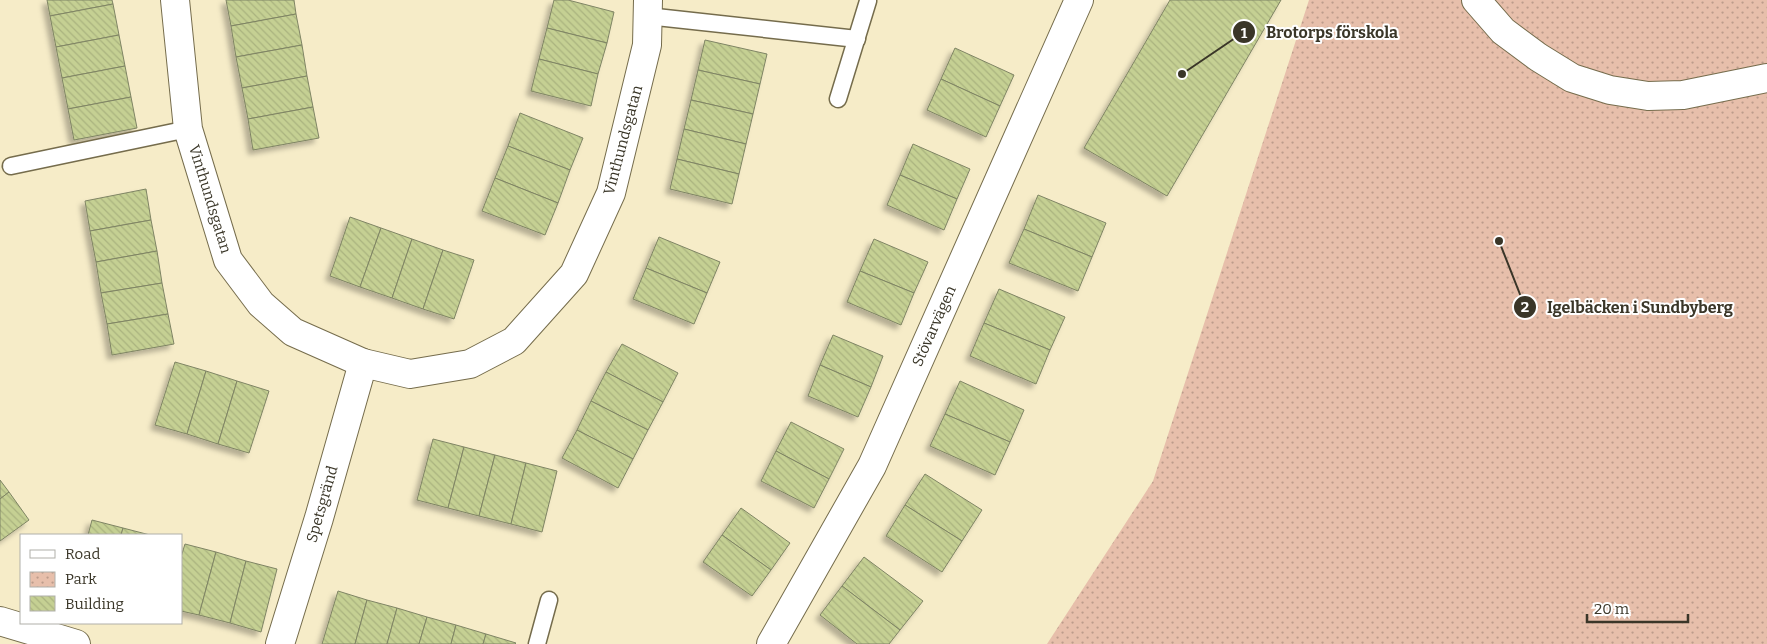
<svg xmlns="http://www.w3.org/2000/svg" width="1767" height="644" font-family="Bitter,serif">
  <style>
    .park { fill: url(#park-dots) }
    .building { fill: url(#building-back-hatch); stroke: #7f8464; filter: url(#shadow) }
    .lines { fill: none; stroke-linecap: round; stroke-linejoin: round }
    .service-casing { stroke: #756c4c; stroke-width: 19 }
    .minor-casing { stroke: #756c4c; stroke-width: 30 }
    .service { stroke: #fff; stroke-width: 16 }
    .minor { stroke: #fff; stroke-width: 28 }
    .labels { text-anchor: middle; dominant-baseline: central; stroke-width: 4; stroke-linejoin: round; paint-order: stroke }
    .street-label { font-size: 15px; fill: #3a3628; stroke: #fff }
    .leader { fill: none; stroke: #3a3628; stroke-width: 2 }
    .callout-dot { fill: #3a3628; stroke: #fff; stroke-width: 2 }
    .mark-label { font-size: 15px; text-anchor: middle; font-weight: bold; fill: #fff }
    .callout-label { font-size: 16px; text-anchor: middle; font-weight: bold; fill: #3a3628; stroke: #fff; stroke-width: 4; stroke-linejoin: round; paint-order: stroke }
  </style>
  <defs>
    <pattern id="park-dots" width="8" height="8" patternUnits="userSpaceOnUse" patternTransform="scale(1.25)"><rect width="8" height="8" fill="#e7bfab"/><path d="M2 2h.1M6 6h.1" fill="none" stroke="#bc9c8b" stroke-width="1.8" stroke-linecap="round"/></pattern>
    <pattern id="building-back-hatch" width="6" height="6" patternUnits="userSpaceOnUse" patternTransform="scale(1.25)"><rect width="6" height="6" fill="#c5d093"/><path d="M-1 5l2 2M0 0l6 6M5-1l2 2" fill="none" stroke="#aab37f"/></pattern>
    <filter id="shadow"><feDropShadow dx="-4.5" dy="4.5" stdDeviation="2.5" flood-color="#0004"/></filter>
  </defs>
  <rect width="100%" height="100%" fill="#f6ecc8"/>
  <polygon class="park" points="1309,0 1767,0 1767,644 1047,644 1153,481"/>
  <g class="building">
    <polygon points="47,0 112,0 113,4 50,16"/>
    <polygon points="226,0 294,0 296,14 231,26"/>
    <polygon points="554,0 568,0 614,12 607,43 547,28"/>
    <polygon points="1170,0 1281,0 1167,196 1084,148"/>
    <polygon points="113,4 119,35 56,47 50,16"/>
    <polygon points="296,14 302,45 236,57 231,26"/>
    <polygon points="547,28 607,43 598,74 539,59"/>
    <polygon points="119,35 125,66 62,78 56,47"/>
    <polygon points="705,40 767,54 760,84 698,70"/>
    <polygon points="302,45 307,76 242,88 236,57"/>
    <polygon points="955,48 1014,75 1000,106 941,79"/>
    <polygon points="539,59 598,74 591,106 531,91"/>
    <polygon points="125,66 131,97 68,109 62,78"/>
    <polygon points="698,70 760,84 753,114 691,100"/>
    <polygon points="307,76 313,107 248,119 242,88"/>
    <polygon points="941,79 1000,106 986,137 927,110"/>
    <polygon points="131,97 137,128 74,140 68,109"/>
    <polygon points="691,100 753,114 746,144 684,129"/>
    <polygon points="313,107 319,138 253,150 248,119"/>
    <polygon points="520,113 583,138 570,170 508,146"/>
    <polygon points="684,129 746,144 739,174 677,159"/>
    <polygon points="913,144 970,169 957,199 900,175"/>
    <polygon points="508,146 570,170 558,203 495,178"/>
    <polygon points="677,159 739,174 732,204 670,189"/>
    <polygon points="900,175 957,199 944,230 887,205"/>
    <polygon points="495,178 558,203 545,235 482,211"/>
    <polygon points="146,189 151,220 90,231 85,201"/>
    <polygon points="1038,195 1106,223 1092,257 1024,229"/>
    <polygon points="350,217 381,228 360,287 330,276"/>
    <polygon points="151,220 157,251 96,262 90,231"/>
    <polygon points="381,228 412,239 392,298 360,287"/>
    <polygon points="1024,229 1092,257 1078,291 1009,263"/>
    <polygon points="659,237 720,262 707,293 646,268"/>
    <polygon points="412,239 443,250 423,309 392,298"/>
    <polygon points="874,239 928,262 914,293 860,271"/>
    <polygon points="443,250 474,260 454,319 423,309"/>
    <polygon points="157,251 162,283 101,293 96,262"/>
    <polygon points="646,268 707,293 694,324 633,299"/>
    <polygon points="860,271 914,293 901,325 847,302"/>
    <polygon points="162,283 168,314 107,324 101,293"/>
    <polygon points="999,289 1065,317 1050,350 984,323"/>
    <polygon points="168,314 174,344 112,355 107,324"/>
    <polygon points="984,323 1050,350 1036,384 970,356"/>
    <polygon points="833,335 883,356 871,387 820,365"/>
    <polygon points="622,344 678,373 663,402 606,372"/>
    <polygon points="175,362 206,371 187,434 155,425"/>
    <polygon points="820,365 871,387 858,417 808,396"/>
    <polygon points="206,371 237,381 218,444 187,434"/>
    <polygon points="606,372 663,402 648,430 591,401"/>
    <polygon points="237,381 269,391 249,453 218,444"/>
    <polygon points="960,381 1024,410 1010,442 945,414"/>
    <polygon points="591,401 648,430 633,459 577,430"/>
    <polygon points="945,414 1010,442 995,475 930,446"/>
    <polygon points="791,422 844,449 829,479 776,451"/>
    <polygon points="577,430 633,459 618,488 562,458"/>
    <polygon points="433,439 464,447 448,508 417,500"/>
    <polygon points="464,447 495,455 479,516 448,508"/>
    <polygon points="776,451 829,479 814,508 761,481"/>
    <polygon points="495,455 526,463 511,524 479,516"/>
    <polygon points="526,463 557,471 542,532 511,524"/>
    <polygon points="925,474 982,510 962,541 905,505"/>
    <polygon points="0,480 9,492 0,499"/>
    <polygon points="9,492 29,520 0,541 0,499"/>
    <polygon points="905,505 962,541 942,572 886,536"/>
    <polygon points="741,508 790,543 771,570 722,535"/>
    <polygon points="92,520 123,528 121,535 88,535"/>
    <polygon points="123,528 150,535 121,535"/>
    <polygon points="722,535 771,570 752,596 703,562"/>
    <polygon points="185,544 216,552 199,615 181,611 181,557"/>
    <polygon points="216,552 246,561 230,623 199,615"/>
    <polygon points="864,557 923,601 900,630 842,586"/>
    <polygon points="246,561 277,569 261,632 230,623"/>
    <polygon points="842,586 900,630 889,644 857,644 820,615"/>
    <polygon points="338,591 367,600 355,644 322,644"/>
    <polygon points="367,600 397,608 387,644 355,644"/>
    <polygon points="397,608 427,617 419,644 387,644"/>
    <polygon points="427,617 456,625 451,644 419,644"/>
    <polygon points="456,625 486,634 483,644 451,644"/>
    <polygon points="486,634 516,643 515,644 483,644"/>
  </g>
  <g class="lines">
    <g class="service-casing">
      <g id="service">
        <polyline points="647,16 857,39"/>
        <polyline points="838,99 868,1"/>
        <polyline points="11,166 188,129"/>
        <polyline points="537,644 549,600"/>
      </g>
    </g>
    <g class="minor-casing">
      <g id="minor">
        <polyline points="175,0 188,129 228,260 261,304 293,332 363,363 410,374 470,364 514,341 574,274 611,193 647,45 648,0"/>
        <polyline points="1476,0 1503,31 1538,57 1572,78 1610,90 1648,96 1683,95 1767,78"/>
        <polyline points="0,621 76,644"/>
        <polyline points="280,644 319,518 363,363"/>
        <polyline points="771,644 872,466 1079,0"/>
      </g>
    </g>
    <use href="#service" class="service"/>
    <use href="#minor" class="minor"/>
  </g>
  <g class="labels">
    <g class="street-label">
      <text transform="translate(623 140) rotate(-75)">Vinthundsgatan</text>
      <text transform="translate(210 199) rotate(73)">Vinthundsgatan</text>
      <text transform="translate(934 326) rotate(-66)">Stövarvägen</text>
      <text transform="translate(322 504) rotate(-74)">Spetsgränd</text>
    </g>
  </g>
  <path class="leader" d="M1182 74L1244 32M1499 241L1525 307"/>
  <g class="callout-dot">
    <circle cx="1182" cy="74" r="5"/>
    <circle cx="1499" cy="241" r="5"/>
    <circle cx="1244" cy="32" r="12"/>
    <circle cx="1525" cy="307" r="12"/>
  </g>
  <g class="mark-label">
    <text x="1244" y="38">1</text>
    <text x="1525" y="312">2</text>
  </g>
  <g class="callout-label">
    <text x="1332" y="38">Brotorps förskola</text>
    <text x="1640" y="313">Igelbäcken i Sundbyberg</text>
  </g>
  <rect x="20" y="534" width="162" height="90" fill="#ffffff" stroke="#b0afa9"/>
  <rect x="30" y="550" width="25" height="8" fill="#ffffff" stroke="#b0afa9"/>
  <text x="65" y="559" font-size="15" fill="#3a3628">Road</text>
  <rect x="30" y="572" width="25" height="15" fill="url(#park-dots)" stroke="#b0afa9"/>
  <text x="65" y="584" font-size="15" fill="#3a3628">Park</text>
  <rect x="30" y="596" width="25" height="15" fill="url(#building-back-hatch)" stroke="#b0afa9"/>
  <text x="65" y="609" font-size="15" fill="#3a3628">Building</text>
  <path d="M1587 614v8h101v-8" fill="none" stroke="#3a3628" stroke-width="2.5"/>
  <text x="1594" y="614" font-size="15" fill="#3a3628" stroke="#ffffff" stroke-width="4" paint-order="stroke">20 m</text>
</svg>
